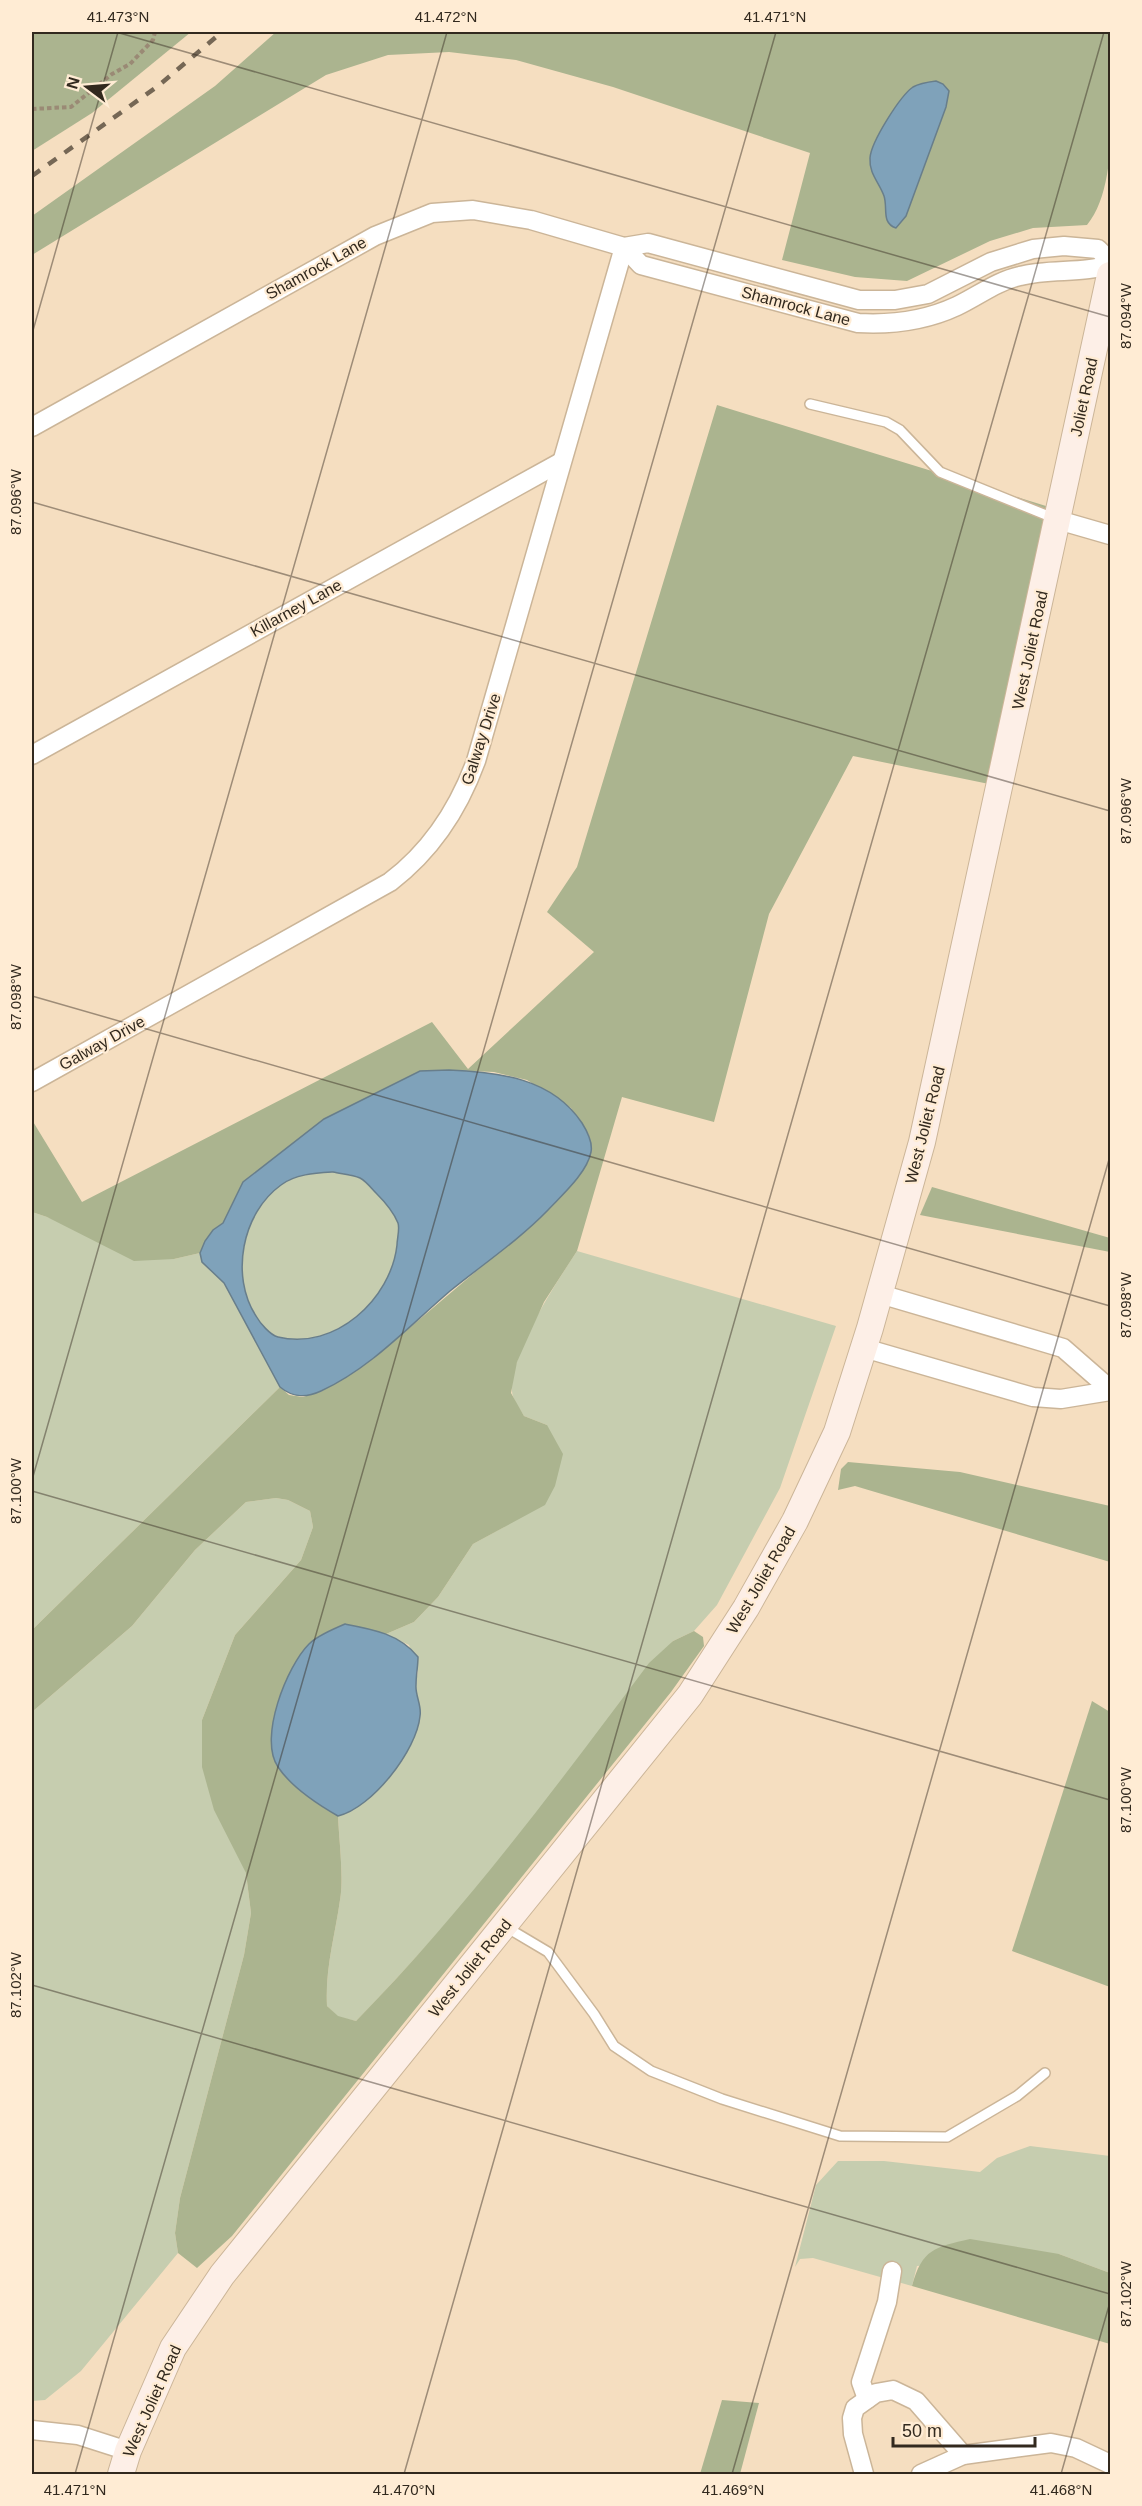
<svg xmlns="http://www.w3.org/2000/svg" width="1142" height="2506" font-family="Arial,sans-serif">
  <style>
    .green { fill: #c6cdaf }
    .forest { fill: #abb48f }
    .water { fill: #7fa2ba; stroke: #687e8b; stroke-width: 1.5; fill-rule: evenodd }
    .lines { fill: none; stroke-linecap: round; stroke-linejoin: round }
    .service-casing { stroke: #cbb598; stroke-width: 12 }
    .minor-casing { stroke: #cbb598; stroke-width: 21 }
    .secondary-casing { stroke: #cbb598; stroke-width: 28 }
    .path { stroke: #9a8a75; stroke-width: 4; stroke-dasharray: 4.5 3; stroke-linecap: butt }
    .service { stroke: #fff; stroke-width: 9 }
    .minor { stroke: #fff; stroke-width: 18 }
    .secondary { stroke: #fdefe7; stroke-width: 26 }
    .rail { stroke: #756755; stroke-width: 4.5; stroke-dasharray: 10 10; stroke-linecap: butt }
    .ticks { fill: none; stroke: #32291e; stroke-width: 1.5; stroke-opacity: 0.45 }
    .labels { text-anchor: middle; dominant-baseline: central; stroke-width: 4.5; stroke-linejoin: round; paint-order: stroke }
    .street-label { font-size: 16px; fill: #32291e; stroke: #ffecd4 }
    .neatline { fill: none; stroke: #32291e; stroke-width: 2 }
    .ticks-label { font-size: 15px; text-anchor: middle; fill: #32291e }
  </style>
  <rect width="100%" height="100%" fill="#f5dec0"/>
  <g class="green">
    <path d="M333,1172C341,1174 352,1174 360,1178C366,1181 372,1189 376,1193C384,1201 394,1213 398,1223C400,1229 397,1239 397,1245C391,1299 334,1351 278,1337C270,1335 260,1323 256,1316C230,1276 242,1213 281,1185C295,1174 316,1173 333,1172Z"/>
    <polygon points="32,1212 174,1259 200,1253 202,1262 224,1283 280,1387 32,1630"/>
    <path d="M577,1251L836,1326L780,1488L717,1605L694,1631L673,1641C571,1771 472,1903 356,2021L338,2017L327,2006C325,1968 335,1936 340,1900C344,1879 339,1839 338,1816L360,1805L403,1760L421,1714L415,1685L418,1672L409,1645L386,1634L414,1622L438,1597L473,1544L504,1527L547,1425L524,1416C520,1409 512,1399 512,1391C511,1350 555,1285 577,1251Z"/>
    <polygon points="276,1498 288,1500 310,1511 313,1527 301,1560 235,1635 202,1720 246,1873 251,1913 244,1955 180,2198 175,2233 178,2253 81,2371 45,2400 32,2401 32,1712 132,1626 195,1550 246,1502"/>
    <polygon points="1030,2146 1110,2156 1110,2273 1059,2254 917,2266 912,2286 813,2258 800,2259 795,2267 816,2185 838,2161 884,2161 980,2172 997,2158"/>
  </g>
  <g class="forest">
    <polygon points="32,32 191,32 92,113 32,151"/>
    <path d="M276,32H1110C1110,83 1121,185 1087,225L1033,228L990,241L907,281L855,277L782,260L810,153L613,87L516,60L449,52L388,55L326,75L32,255V216L215,86Z"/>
    <path d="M717,405L1046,506L989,784L853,756L769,914L714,1122L622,1097L577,1251L544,1302L517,1362L511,1393L524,1416L547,1425L563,1454L555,1486L545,1505L473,1544L438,1597L414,1622L386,1634L345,1624C334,1629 318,1635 309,1644C287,1667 258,1738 278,1767C292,1788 317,1804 338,1816C339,1839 344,1879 340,1900C335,1936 325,1968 327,2006L338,2016L356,2021C465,1910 556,1787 649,1663L673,1641L694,1631L703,1637L704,1646L671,1692L232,2236L197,2268L178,2253L175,2233L180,2198L244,1955L251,1913L246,1873L214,1810L202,1767V1720L235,1635L301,1560L313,1527L310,1511L288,1500L276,1498L246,1502L195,1550L132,1626L32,1712V1630L280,1387L289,1395L303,1397L322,1391L374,1358L547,1211L581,1172L591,1152L589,1135L571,1108L527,1080L494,1072L449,1070L324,1119L243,1182L223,1223L213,1230L200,1253L174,1259L134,1261L47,1217L32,1212V1120L82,1202L432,1022L468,1069L594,952L547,912L577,867Z"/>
    <polygon points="932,1187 1110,1238 1110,1252 920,1215"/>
    <polygon points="848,1462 960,1472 1110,1506 1110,1562 855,1486 838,1490 841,1469"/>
    <polygon points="1092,1701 1110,1712 1110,1987 1012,1951"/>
    <path d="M970,2239L1059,2254L1110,2273V2344L912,2286C922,2249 935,2247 970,2239Z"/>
    <polygon points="722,2400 759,2403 740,2474 700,2474"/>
  </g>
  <g class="water">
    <path d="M936,81L943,84L949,91L946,107L906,216L896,228C881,223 888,208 884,196C879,182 869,174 870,158C871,142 900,96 913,87C920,83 928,82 936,81Z"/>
    <path d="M449,1070C499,1072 552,1078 582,1123C587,1131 593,1142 591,1152C587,1173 562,1195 548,1210C519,1240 482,1265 450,1291C409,1326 371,1368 321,1391C306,1398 293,1398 280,1387L224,1283L202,1262L200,1253L205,1241L213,1230L223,1223L243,1182L324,1119L420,1071ZM333,1172C341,1174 352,1174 360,1178C366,1181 372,1189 376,1193C384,1201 394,1213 398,1223C400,1229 397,1239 397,1245C391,1299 335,1351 278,1337C270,1335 260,1323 256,1316C230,1276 242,1213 281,1185C295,1174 316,1173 333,1172Z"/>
    <path d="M345,1624C372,1629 400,1634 418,1657C418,1666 416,1675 416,1685C415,1695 422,1706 420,1716C417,1750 372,1808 338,1816C317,1804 292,1788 278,1767C258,1738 287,1666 309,1644C318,1635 334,1629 345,1624Z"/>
  </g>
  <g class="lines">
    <g class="service-casing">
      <g id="service">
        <polyline points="810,404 886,422 900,430 940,472 1056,519"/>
        <polyline points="506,1927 548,1952 594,2014 614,2046 651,2071 722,2099 840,2136 947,2137 1017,2096 1045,2073"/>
      </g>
    </g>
    <g class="minor-casing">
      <g id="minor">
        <path d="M624,247L641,265L858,323C893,325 925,321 957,306C978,296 997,281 1020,276C1050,268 1086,274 1110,264"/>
        <polyline points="32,427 375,236 432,213 473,210 531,220 624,247 648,243 859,300 895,300 928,294 991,262 1033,249 1064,246 1098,249 1110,261"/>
        <polyline points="1058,520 1110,535"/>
        <polyline points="32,755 561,462"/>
        <path d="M32,1082L390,882C431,851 458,810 476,761L624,247"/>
        <polyline points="880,1294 1063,1348 1110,1389"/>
        <polyline points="864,1348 1033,1397 1061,1399 1110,1391"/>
        <polyline points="867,2399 861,2382 887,2302 892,2271"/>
        <polyline points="32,2430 78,2435 128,2451"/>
        <polyline points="864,2474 853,2434 852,2418 855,2408 876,2393 893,2390 916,2401 963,2455"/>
        <polyline points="921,2474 963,2455 1051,2443 1076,2448 1110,2464"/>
      </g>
    </g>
    <g class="secondary-casing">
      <polyline id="secondary" points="121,2474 128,2451 173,2348 222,2275 690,1695 746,1608 795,1521 837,1432 870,1328 922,1142 1110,275"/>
    </g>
    <polyline class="path" points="32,109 71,107 112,74 130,64 153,40 155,32"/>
    <use href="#service" class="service"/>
    <use href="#minor" class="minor"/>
    <use href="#secondary" class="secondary"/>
    <polyline class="rail" points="32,176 158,86 222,32"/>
  </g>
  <path class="ticks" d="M116,32L1110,317M32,334L118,32M32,502L1110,811M32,996L1110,1306M32,1480L447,32M32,1491L1110,1800M32,1985L1110,2294M75,2474L776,32M404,2474L1104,32M732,2474L1110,1156M1061,2474L1110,2302"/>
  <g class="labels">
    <g class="street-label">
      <text transform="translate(316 268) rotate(-29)">Shamrock Lane</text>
      <text transform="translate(796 306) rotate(15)">Shamrock Lane</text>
      <text transform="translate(1084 397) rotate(-78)">Joliet Road</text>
      <text transform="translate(296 608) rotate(-29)">Killarney Lane</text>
      <text transform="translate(1030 650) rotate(-78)">West Joliet Road</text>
      <text transform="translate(481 739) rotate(-72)">Galway Drive</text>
      <text transform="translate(102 1043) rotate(-29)">Galway Drive</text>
      <text transform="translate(925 1125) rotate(-76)">West Joliet Road</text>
      <text transform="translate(761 1580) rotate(-60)">West Joliet Road</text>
      <text transform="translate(470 1968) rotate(-51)">West Joliet Road</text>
      <text transform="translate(152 2401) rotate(-66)">West Joliet Road</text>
    </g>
  </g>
  <rect width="1142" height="2506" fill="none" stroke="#ffecd4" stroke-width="66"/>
  <g transform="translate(87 87) rotate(286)" stroke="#ffecd4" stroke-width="4.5" paint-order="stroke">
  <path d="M0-4.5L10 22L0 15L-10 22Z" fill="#32291e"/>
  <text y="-9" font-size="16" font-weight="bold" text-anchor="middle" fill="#32291e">N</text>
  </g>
  <path d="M893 2437v9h142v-9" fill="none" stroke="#32291e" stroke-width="3"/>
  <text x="902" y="2437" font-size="18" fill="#32291e" stroke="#ffecd4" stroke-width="4.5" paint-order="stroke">50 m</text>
  <rect x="33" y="33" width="1076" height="2440" class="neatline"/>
  <g class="ticks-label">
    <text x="118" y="22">41.473°N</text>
    <text x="446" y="22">41.472°N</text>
    <text x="775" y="22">41.471°N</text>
    <text transform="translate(1126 316) rotate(-90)" y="5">87.094°W</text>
    <text transform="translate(16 502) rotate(-90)" y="5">87.096°W</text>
    <text transform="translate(1126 811) rotate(-90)" y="5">87.096°W</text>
    <text transform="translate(16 997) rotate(-90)" y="5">87.098°W</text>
    <text transform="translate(1126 1305) rotate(-90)" y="5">87.098°W</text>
    <text transform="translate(16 1491) rotate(-90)" y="5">87.100°W</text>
    <text transform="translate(1126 1800) rotate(-90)" y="5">87.100°W</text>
    <text transform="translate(16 1985) rotate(-90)" y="5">87.102°W</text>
    <text transform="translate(1126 2294) rotate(-90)" y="5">87.102°W</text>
    <text x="75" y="2495">41.471°N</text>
    <text x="404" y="2495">41.470°N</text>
    <text x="733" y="2495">41.469°N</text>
    <text x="1061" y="2495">41.468°N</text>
  </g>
</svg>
